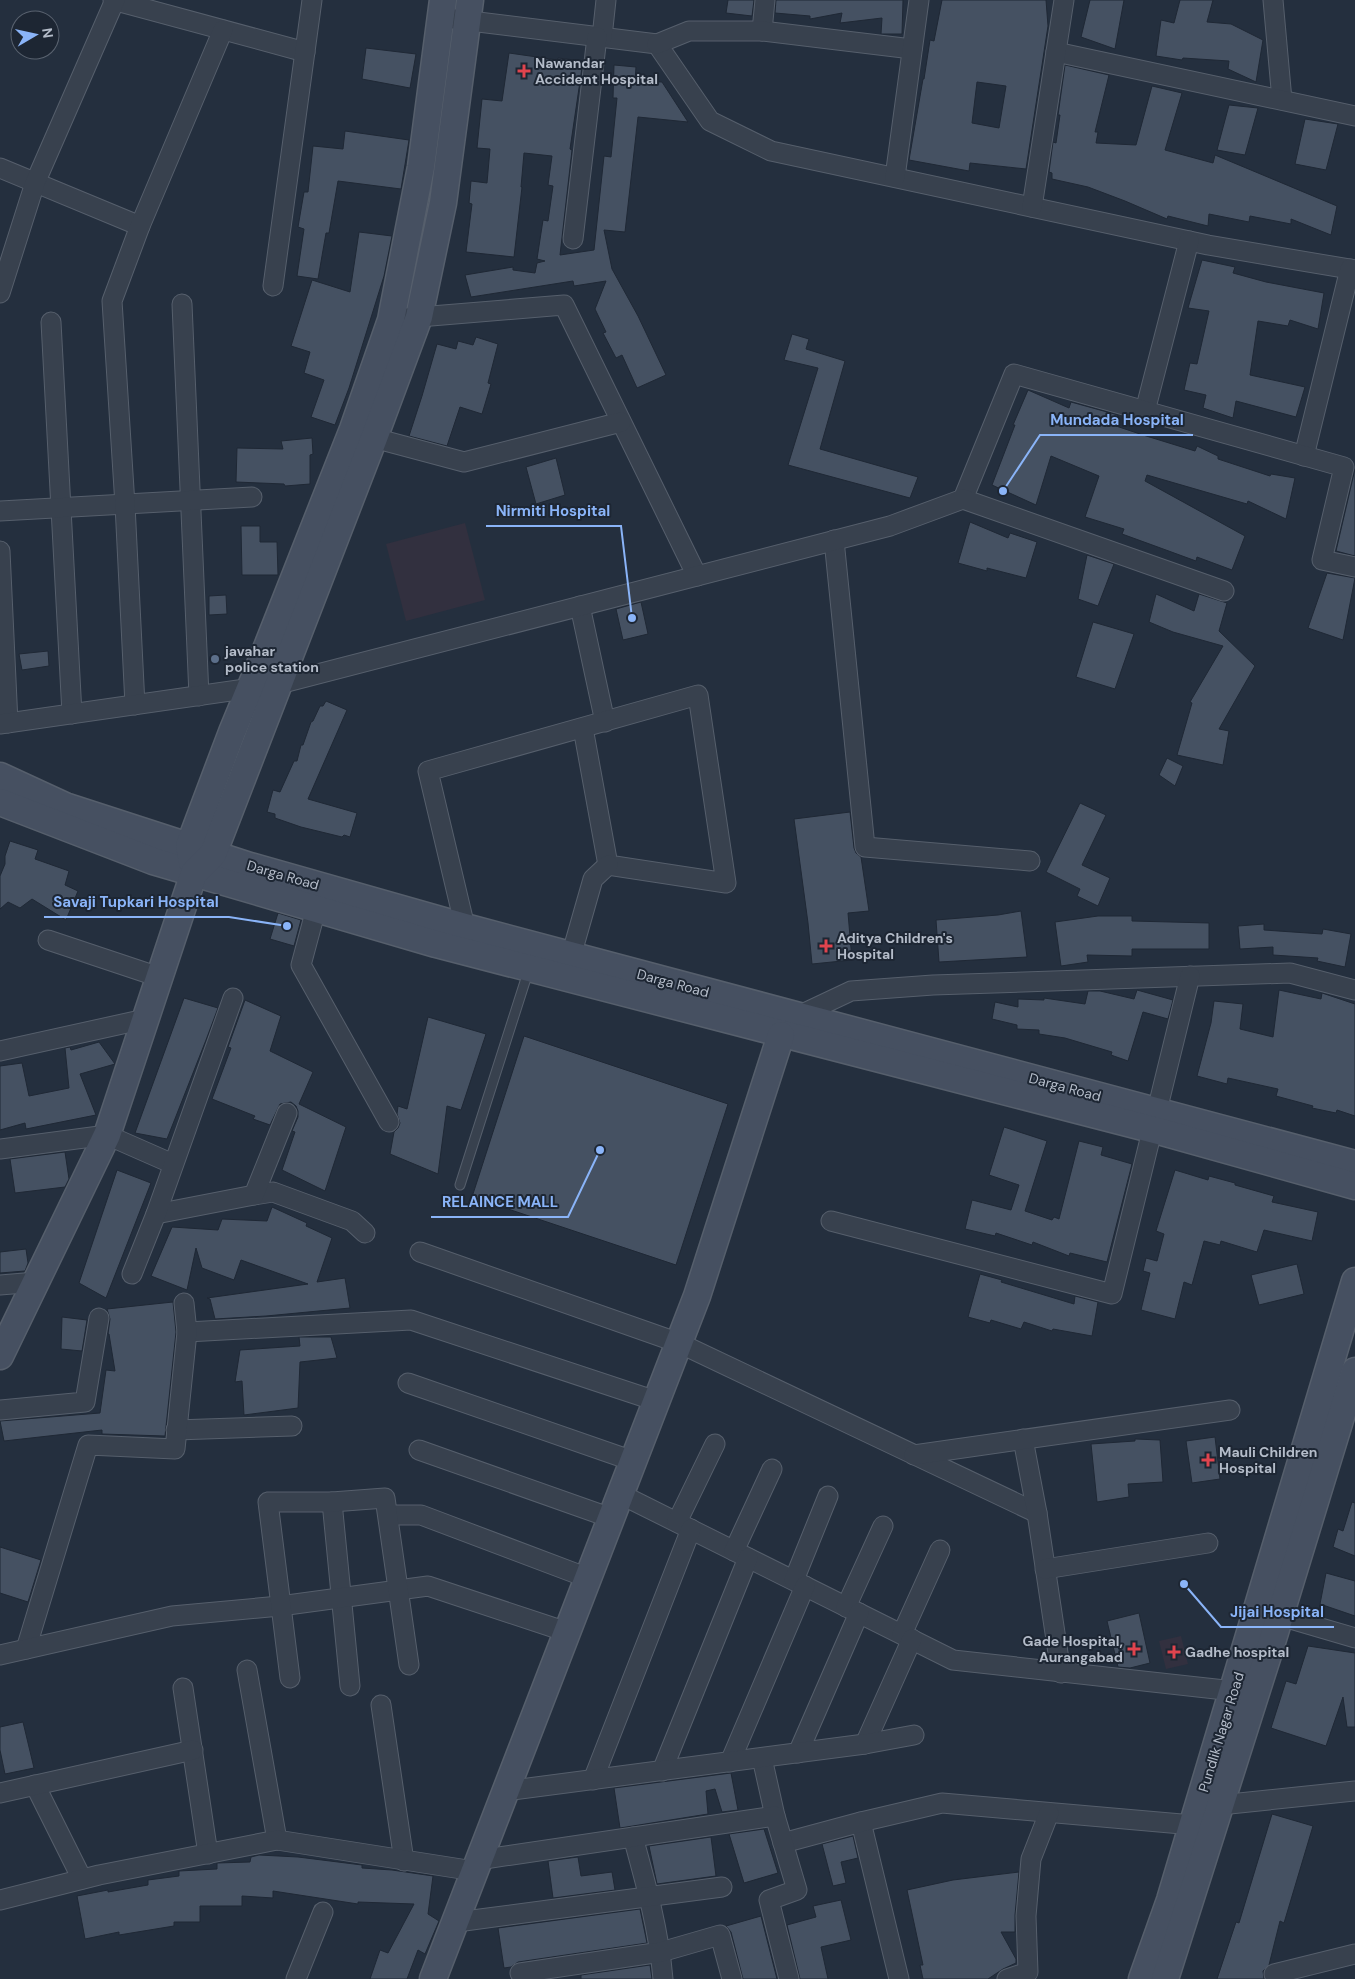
<svg xmlns="http://www.w3.org/2000/svg" width="1355" height="1979" font-family="'DM Sans',sans-serif">
  <style>
    .medical { fill: #32303f }
    .building { fill: #455162; stroke: #1f2835; fill-rule: evenodd }
    .lines { fill: none; stroke-linecap: round; stroke-linejoin: round }
    .lane-casing { stroke: #565f6c; stroke-width: 11 }
    .street-casing { stroke: #565f6c; stroke-width: 21 }
    .secondary-casing { stroke: #565f6c; stroke-width: 29 }
    .lane { stroke: #38414e; stroke-width: 9 }
    .street { stroke: #38414e; stroke-width: 19 }
    .secondary { stroke: #465061; stroke-width: 26 }
    .health-dot { fill: #e0444e; stroke: #1d2633; stroke-width: 2 }
    .service-dot { fill: #5c6f8a; stroke: #1d2633; stroke-width: 2 }
    .labels { text-anchor: middle; dominant-baseline: central; stroke-width: 4; stroke-linejoin: round; paint-order: stroke }
    .poi-label { font-size: 14px; font-weight: bold; fill: #b4bcc9; stroke: #1d2633; text-anchor: start }
    .street-label { font-size: 14px; fill: #b4bcc9; stroke: #1d2633 }
    .leader { fill: none; stroke: #8ab4f8; stroke-width: 2 }
    .callout-dot { fill: #8ab4f8; stroke: #1d2633; stroke-width: 2 }
    .callout-label { font-size: 15px; text-anchor: middle; font-weight: bold; fill: #8ab4f8; stroke: #1d2633; stroke-width: 4; stroke-linejoin: round; paint-order: stroke }
  </style>
  <rect width="100%" height="100%" fill="#242f3e"/>
  <g class="medical">
    <polygon points="465,523 485,600 406,621 386,544"/>
    <polygon points="1181,1636 1188,1664 1166,1669 1159,1641"/>
  </g>
  <g class="building">
    <polygon points="728,0 754,0 752,16 726,13"/>
    <polygon points="776,0 903,0 902,34 881,34 882,18 840,23 842,13 810,19 810,16 775,13"/>
    <path d="M942,0H1046L1048,26L1026,169L970,163L969,171L909,160L923,79H924L930,40L934,41ZM977,82L1006,86L999,128L972,123Z"/>
    <polygon points="1090,0 1124,0 1115,49 1081,37"/>
    <polygon points="1180,0 1213,0 1207,22 1231,24 1263,40 1256,82 1228,69 1229,61 1183,58 1182,60 1156,56 1161,20 1174,23"/>
    <polygon points="366,48 416,54 410,88 362,79"/>
    <polygon points="509,53 558,60 558,58 583,61 570,149 572,150 560,255 594,250 604,156 611,157 617,98 613,98 614,65 636,67 635,81 662,82 688,122 638,117 625,232 604,230 612,269 638,316 666,375 637,388 622,355 616,358 603,333 606,332 595,309 606,281 574,286 573,281 471,297 465,275 513,267 513,270 535,273 537,263 545,261 537,259 543,220 548,221 553,186 548,185 552,156 524,153 521,187 522,187 514,257 466,252 472,204 469,203 471,181 487,183 490,149 477,148 482,99 502,101"/>
    <polygon points="1065,65 1109,75 1095,132 1098,132 1096,143 1136,145 1152,86 1182,93 1165,150 1213,163 1215,155 1337,206 1331,235 1291,219 1291,224 1250,216 1249,222 1209,214 1208,226 1168,216 1167,219 1125,201 1088,187 1052,179 1052,173 1049,172 1053,142 1056,143 1060,115 1058,115"/>
    <polygon points="1229,105 1258,108 1245,155 1217,150"/>
    <polygon points="1305,119 1338,124 1326,170 1295,164"/>
    <polygon points="345,131 409,140 401,189 338,181 329,233 326,233 318,279 297,276 304,229 298,227 304,192 308,192 313,146 343,149"/>
    <polygon points="359,232 392,236 384,276 349,388 335,425 311,417 324,380 304,373 310,352 291,346 312,280 350,292"/>
    <polygon points="1202,260 1235,267 1233,273 1266,282 1324,293 1318,329 1290,320 1288,326 1258,321 1250,375 1305,387 1296,417 1236,401 1233,418 1203,408 1206,395 1184,390 1190,363 1197,364 1209,311 1188,308"/>
    <polygon points="792,334 809,339 806,349 845,361 820,449 918,477 910,498 788,465 818,368 784,360"/>
    <polygon points="476,337 498,344 488,383 491,384 482,414 460,407 447,446 409,436 422,396 437,344 456,349 458,341 473,345"/>
    <polygon points="1028,390 1069,408 1071,402 1118,415 1113,425 1143,435 1195,451 1197,446 1218,456 1218,459 1270,476 1271,474 1295,478 1286,519 1248,501 1247,504 1147,475 1145,481 1245,536 1232,570 1197,557 1196,561 1155,546 1122,534 1124,529 1085,517 1099,476 1051,456 1036,505 992,485 1015,425 1013,425"/>
    <polygon points="312,438 313,454 310,455 310,484 285,486 284,484 236,482 237,448 283,449 281,441"/>
    <polygon points="556,458 565,495 536,504 526,467"/>
    <polygon points="1355,469 1355,556 1336,551"/>
    <polygon points="970,522 1008,538 1010,533 1037,542 1026,578 987,568 987,571 958,563"/>
    <polygon points="241,526 260,526 260,542 277,542 278,575 242,575"/>
    <polygon points="1087,555 1114,564 1098,606 1078,599"/>
    <polygon points="1327,573 1355,578 1343,640 1308,628"/>
    <polygon points="1156,594 1194,611 1199,594 1227,603 1219,631 1255,666 1219,729 1229,731 1223,765 1177,755 1192,703 1190,702 1223,646 1173,632 1149,622"/>
    <polygon points="226,595 227,614 209,615 209,596"/>
    <polygon points="641,602 648,634 623,640 616,609"/>
    <polygon points="1093,622 1134,634 1115,689 1076,677"/>
    <polygon points="48,651 49,666 22,670 19,654"/>
    <polygon points="326,701 347,710 308,799 357,813 350,837 344,835 342,837 301,827 275,818 275,814 267,812 273,790 280,792 294,761 297,761 301,745 303,745 311,722 313,721 320,706 323,706"/>
    <polygon points="1167,758 1183,766 1175,786 1159,775"/>
    <polygon points="1080,803 1106,815 1082,865 1110,878 1098,906 1077,896 1080,889 1046,872"/>
    <polygon points="850,812 854,848 856,853 861,857 869,911 848,913 852,960 812,964 808,923 794,819"/>
    <polygon points="10,841 38,850 35,859 69,871 65,885 78,891 66,920 32,899 20,908 8,902 0,909 0,876 5,864 5,856"/>
    <polygon points="1021,911 1027,957 939,962 936,920 998,915"/>
    <polygon points="278,913 301,920 294,946 270,939"/>
    <polygon points="1098,916 1132,916 1132,921 1209,923 1209,949 1132,949 1132,956 1087,955 1088,962 1061,966 1055,922"/>
    <polygon points="1264,924 1264,930 1322,934 1323,929 1351,934 1345,967 1317,961 1318,958 1273,955 1273,947 1240,949 1238,926"/>
    <polygon points="1137,990 1173,1000 1168,1019 1143,1012 1128,1061 1111,1055 1112,1052 1065,1038 1039,1034 1039,1030 1017,1029 1017,1025 992,1019 995,1002 1018,1007 1018,999 1044,1000 1044,998 1085,1004 1088,991 1100,991 1134,999"/>
    <polygon points="1279,990 1321,999 1322,993 1355,1004 1355,1116 1337,1110 1336,1113 1312,1108 1313,1106 1276,1096 1278,1089 1228,1078 1227,1084 1197,1076 1211,1023 1214,1001 1243,1004 1240,1029 1273,1037"/>
    <polygon points="184,998 218,1008 206,1040 167,1139 135,1133"/>
    <polygon points="245,1000 281,1016 270,1051 313,1072 299,1104 346,1127 325,1191 282,1170 295,1132 292,1131 298,1117 298,1111 296,1106 291,1102 280,1104 270,1125 253,1119 255,1116 212,1099 231,1048 228,1047"/>
    <polygon points="428,1017 486,1034 461,1110 447,1106 438,1174 390,1154 394,1132 398,1128 400,1123 397,1114 398,1106 407,1109"/>
    <polygon points="524,1036 728,1104 676,1265 472,1197"/>
    <polygon points="99,1042 115,1064 80,1074 96,1115 26,1129 25,1123 0,1130 0,1066 22,1063 29,1096 69,1088 65,1048 70,1047 71,1050"/>
    <polygon points="1004,1127 1047,1141 1025,1211 1052,1220 1054,1217 1059,1219 1079,1141 1103,1147 1101,1155 1132,1164 1107,1262 1070,1253 1069,1256 1033,1242 1032,1245 996,1233 995,1236 965,1229 972,1200 1011,1210 1019,1185 989,1175"/>
    <polygon points="65,1152 69,1179 65,1187 15,1193 10,1159"/>
    <polygon points="117,1170 151,1183 106,1298 79,1283"/>
    <polygon points="1175,1170 1208,1180 1209,1176 1235,1183 1235,1185 1274,1196 1272,1202 1318,1212 1312,1241 1264,1230 1257,1252 1221,1241 1220,1245 1204,1241 1192,1285 1184,1282 1175,1319 1141,1310 1150,1273 1143,1271 1146,1258 1157,1261 1164,1234 1156,1231"/>
    <polygon points="272,1207 307,1223 306,1226 332,1238 317,1282 345,1278 350,1308 266,1316 215,1319 210,1299 207,1298 308,1284 241,1260 234,1280 202,1268 196,1248 187,1290 151,1276 172,1227 218,1230 222,1219 267,1221"/>
    <polygon points="26,1249 28,1263 25,1271 0,1273 0,1252"/>
    <polygon points="1297,1264 1304,1294 1259,1305 1251,1275"/>
    <polygon points="980,1274 1002,1280 1001,1282 1074,1304 1075,1296 1098,1302 1092,1336 1053,1329 1052,1331 1024,1322 1021,1329 991,1320 990,1323 968,1317"/>
    <polygon points="173,1302 176,1332 165,1436 102,1434 102,1430 4,1441 0,1421 100,1413 106,1370 115,1371 109,1334 108,1334 110,1319 107,1309"/>
    <polygon points="62,1317 87,1320 82,1351 61,1349"/>
    <polygon points="299,1337 331,1337 337,1358 300,1362 298,1408 244,1415 242,1381 235,1382 240,1350 300,1346"/>
    <polygon points="1215,1437 1220,1479 1192,1483 1186,1441"/>
    <polygon points="1135,1439 1160,1440 1163,1482 1128,1484 1129,1497 1097,1502 1091,1444 1135,1441"/>
    <polygon points="1352,1502 1355,1503 1355,1556 1333,1547 1338,1529 1343,1531"/>
    <polygon points="0,1547 41,1560 28,1602 0,1593"/>
    <polygon points="1326,1573 1355,1581 1355,1616 1320,1604"/>
    <polygon points="1139,1613 1150,1663 1130,1668 1118,1667 1107,1621"/>
    <polygon points="1308,1646 1355,1653 1355,1727 1347,1727 1343,1697 1326,1746 1271,1728 1286,1681 1296,1684"/>
    <polygon points="23,1722 34,1768 5,1774 0,1750 0,1727"/>
    <polygon points="731,1773 738,1810 722,1812 715,1789 706,1791 708,1814 620,1828 614,1788"/>
    <polygon points="1272,1814 1313,1826 1284,1923 1280,1921 1269,1965 1263,1971 1264,1979 1217,1979 1236,1922 1239,1923"/>
    <polygon points="764,1829 778,1873 744,1883 729,1834"/>
    <polygon points="853,1836 858,1858 841,1862 846,1883 833,1886 822,1844"/>
    <polygon points="711,1837 716,1876 657,1884 649,1846"/>
    <polygon points="259,1855 298,1857 362,1865 362,1868 392,1870 433,1876 428,1914 439,1921 425,1954 418,1950 407,1979 370,1979 380,1950 388,1953 414,1904 358,1902 358,1904 273,1891 273,1898 242,1896 242,1906 200,1906 200,1922 174,1922 174,1926 119,1935 119,1932 85,1939 77,1896 108,1890 108,1892 148,1885 148,1880 179,1876 179,1871 217,1869 217,1863 250,1862 251,1857"/>
    <polygon points="578,1857 581,1876 612,1872 615,1890 553,1898 548,1861"/>
    <polygon points="1019,1872 1015,1915 1015,1932 1001,1932 1016,1959 1016,1963 1003,1969 988,1979 923,1979 920,1965 923,1965 907,1890 953,1880"/>
    <polygon points="841,1900 851,1940 821,1947 828,1979 800,1979 787,1925 816,1917 813,1906"/>
    <polygon points="640,1909 647,1943 518,1962 511,1967 504,1968 498,1928"/>
    <polygon points="761,1916 777,1979 743,1979 731,1932 726,1926"/>
    <polygon points="650,1965 652,1979 581,1979 581,1975"/>
  </g>
  <g class="lines">
    <g class="lane-casing">
      <polyline id="lane" points="460,1185 529,969"/>
    </g>
    <g class="street-casing">
      <g id="street">
        <polyline points="113,0 305,52"/>
        <polyline points="1273,0 1282,100"/>
        <polyline points="454,19 657,44 710,121 771,151 1208,245 1355,270"/>
        <polyline points="762,31 765,0"/>
        <polyline points="602,37 606,0"/>
        <polyline points="657,44 689,31 762,31 912,49"/>
        <polyline points="1056,52 1355,116"/>
        <polyline points="0,168 140,226"/>
        <polyline points="895,177 919,0"/>
        <polyline points="1032,207 1064,0"/>
        <polyline points="573,239 597,37"/>
        <polyline points="273,286 312,0"/>
        <polyline points="0,293 35,183 115,0"/>
        <polyline points="182,304 199,696"/>
        <polyline points="407,318 564,305 697,576"/>
        <polyline points="51,322 72,714"/>
        <polyline points="1145,411 1189,241"/>
        <polyline points="374,438 464,462 621,422"/>
        <polyline points="1304,456 1350,269"/>
        <polyline points="963,499 1014,374 1344,467 1322,560 1355,567"/>
        <polyline points="0,511 252,497"/>
        <polyline points="834,540 865,847 1030,861"/>
        <polyline points="0,551 8,723"/>
        <polyline points="580,606 605,722"/>
        <polyline points="135,705 125,505 112,301 140,226 223,30"/>
        <polyline points="0,724 279,684 890,526 963,499 1224,591"/>
        <polyline points="316,909 301,965 389,1122"/>
        <polyline points="463,937 465,927 428,771 698,695 726,883 608,865 583,728"/>
        <polyline points="48,940 159,977"/>
        <polyline points="571,956 593,879 608,865"/>
        <polyline points="795,1018 798,1016 851,991 933,985 1290,973 1355,990"/>
        <polyline points="0,1051 145,1019"/>
        <polyline points="0,1149 107,1135 173,1164"/>
        <polyline points="254,1195 273,1192 352,1221 365,1233"/>
        <polyline points="156,1214 254,1195 287,1113"/>
        <polyline points="831,1221 1112,1294 1190,976"/>
        <polyline points="420,1252 679,1343 1037,1513"/>
        <polyline points="132,1274 156,1214 233,998"/>
        <polyline points="0,1285 36,1282"/>
        <polyline points="187,1332 411,1320 656,1401"/>
        <polyline points="408,1383 633,1461"/>
        <polyline points="0,1410 85,1402 99,1318"/>
        <polyline points="176,1430 292,1426"/>
        <polyline points="1023,1439 1037,1513 1061,1673"/>
        <polyline points="419,1450 611,1518"/>
        <polyline points="914,1455 1230,1410"/>
        <polyline points="620,1494 953,1660 1243,1692"/>
        <polyline points="332,1502 350,1686"/>
        <polyline points="389,1515 421,1515 588,1578"/>
        <polyline points="677,1522 715,1444"/>
        <polyline points="734,1551 772,1469"/>
        <polyline points="1045,1569 1208,1543"/>
        <polyline points="794,1580 828,1496"/>
        <polyline points="846,1607 883,1526"/>
        <polyline points="1280,1616 1355,1638"/>
        <polyline points="902,1634 940,1550"/>
        <polyline points="26,1649 88,1445 175,1449 187,1332 184,1303"/>
        <polyline points="0,1655 172,1616 280,1606 428,1586 567,1632"/>
        <polyline points="247,1670 277,1840"/>
        <polyline points="290,1678 268,1502 332,1502 385,1498 409,1665"/>
        <polyline points="183,1688 208,1854"/>
        <polyline points="381,1705 404,1861"/>
        <polyline points="865,1744 912,1639"/>
        <polyline points="798,1753 859,1613"/>
        <polyline points="762,1758 775,1816"/>
        <polyline points="730,1762 805,1586"/>
        <polyline points="662,1771 748,1558"/>
        <polyline points="593,1780 691,1529"/>
        <polyline points="35,1785 82,1879"/>
        <polyline points="505,1791 865,1744 914,1735"/>
        <polyline points="0,1793 193,1750"/>
        <polyline points="1210,1801 1220,1805 1355,1791"/>
        <polyline points="861,1822 899,1979"/>
        <path d="M633,1837C646,1884 659,1931 663,1979"/>
        <polyline points="783,1843 861,1822 942,1803 1193,1825"/>
        <polyline points="478,1860 775,1816 797,1890 769,1900 789,1979"/>
        <polyline points="0,1900 99,1875 277,1840 474,1871"/>
        <polyline points="457,1922 722,1887"/>
        <polyline points="520,1973 661,1952 720,1935 732,1979"/>
        <polyline points="1274,1974 1355,1954"/>
        <polyline points="296,1979 323,1912"/>
        <polyline points="1007,1979 1028,1972 1026,1916 1031,1859 1049,1813"/>
      </g>
    </g>
    <g class="secondary-casing">
      <g id="secondary">
        <polyline points="0,776 65,806 250,866 465,927 1355,1164"/>
        <polyline points="0,802 153,861 436,944 1162,1132 1355,1186"/>
        <polyline points="192,862 189,846 232,732 263,657 353,429 391,320 421,167 443,0"/>
        <polyline points="0,1356 107,1135 194,873 213,854 374,438 419,317 443,203 470,0"/>
        <polyline points="433,1979 697,1296 781,1035"/>
        <polyline points="1142,1979 1170,1900 1355,1281"/>
        <polyline points="1165,1979 1268,1655 1355,1371"/>
      </g>
    </g>
    <use href="#lane" class="lane"/>
    <use href="#street" class="street"/>
    <use href="#secondary" class="secondary"/>
  </g>
  <g class="health-dot">
    <path d="M521.5 63.5h5v5h5v5h-5v5h-5v-5h-5v-5h5z"/>
    <path d="M823.5 938.5h5v5h5v5h-5v5h-5v-5h-5v-5h5z"/>
    <path d="M1205.5 1452.5h5v5h5v5h-5v5h-5v-5h-5v-5h5z"/>
    <path d="M1131.5 1641.5h5v5h5v5h-5v5h-5v-5h-5v-5h5z"/>
    <path d="M1171.5 1644.5h5v5h5v5h-5v5h-5v-5h-5v-5h5z"/>
  </g>
  <circle class="service-dot" cx="215" cy="659" r="5"/>
  <g class="labels">
    <g class="poi-label">
      <text x="535" y="63">Nawandar<tspan x="535" dy="16">Accident Hospital</tspan></text>
      <text x="225" y="651">javahar<tspan x="225" dy="16">police station</tspan></text>
      <text x="837" y="938">Aditya Children's<tspan x="837" dy="16">Hospital</tspan></text>
      <text x="1219" y="1452">Mauli Children<tspan x="1219" dy="16">Hospital</tspan></text>
      <text x="1123" y="1641" text-anchor="end">Gade Hospital,<tspan x="1123" dy="16">Aurangabad</tspan></text>
      <text x="1185" y="1652">Gadhe hospital</text>
    </g>
    <g class="street-label">
      <text transform="translate(283 875) rotate(16)">Darga Road</text>
      <text transform="translate(673 983) rotate(15)">Darga Road</text>
      <text transform="translate(1065 1087) rotate(15)">Darga Road</text>
      <text transform="translate(1221 1732) rotate(-73)">Pundlik Nagar Road</text>
    </g>
  </g>
  <path class="leader" d="M1003 491L1040 435H1193M632 618L621 526H486M287 926L229 917H44M600 1150L568 1217H431M1184 1584L1221 1627H1334"/>
  <g class="callout-dot">
    <circle cx="1003" cy="491" r="5"/>
    <circle cx="632" cy="618" r="5"/>
    <circle cx="287" cy="926" r="5"/>
    <circle cx="600" cy="1150" r="5"/>
    <circle cx="1184" cy="1584" r="5"/>
  </g>
  <g class="callout-label">
    <text x="1117" y="425">Mundada Hospital</text>
    <text x="553" y="516">Nirmiti Hospital</text>
    <text x="136" y="907">Savaji Tupkari Hospital</text>
    <text x="500" y="1207">RELAINCE MALL</text>
    <text x="1277" y="1617">Jijai Hospital</text>
  </g>
  <g transform="translate(35 35) rotate(81)"><circle r="24" fill="#1d2633" stroke="#59626f"/>
  <path d="M0-4L9 19L0 12L-9 19Z" fill="#8ab4f8"/>
  <text y="-8" font-size="14" font-weight="bold" text-anchor="middle" fill="#b4bcc9">N</text>
  </g>
</svg>
